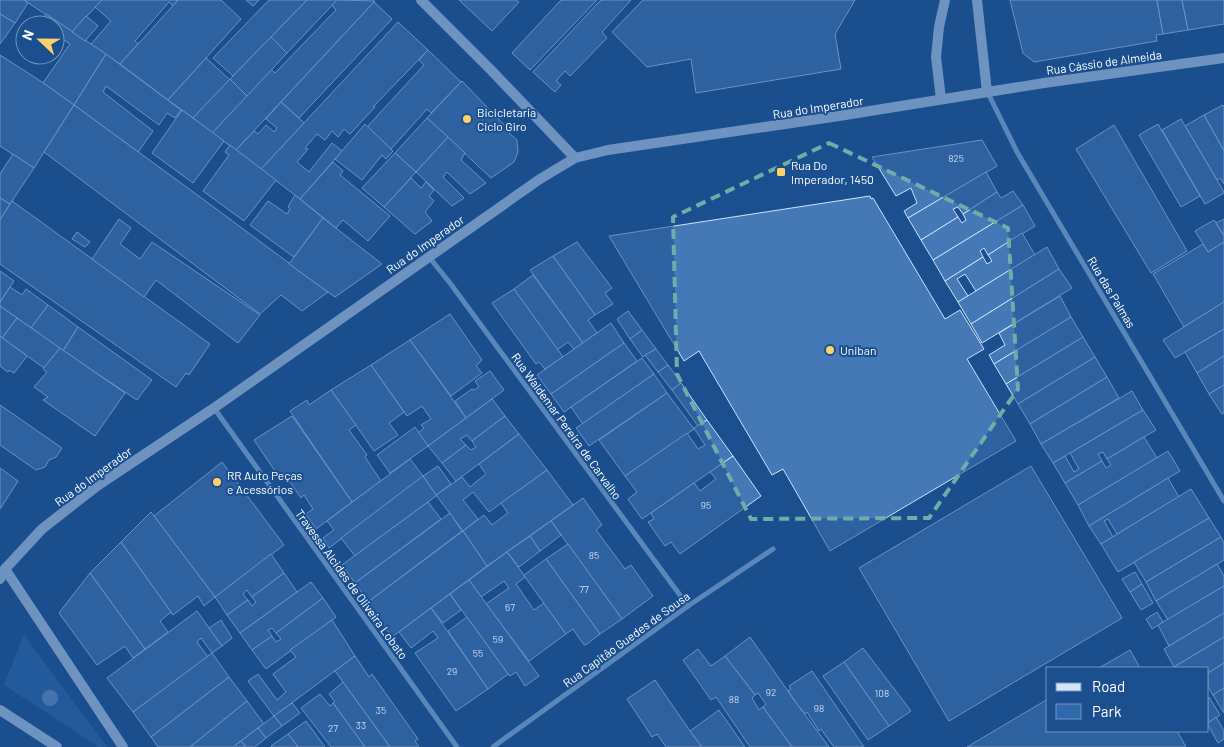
<svg xmlns="http://www.w3.org/2000/svg" width="1224" height="747" font-family="Barlow,sans-serif">
  <style>
    .green { fill: #2e69ad }
    .building { fill: #4478b7; stroke: #cfe3fa }
    .lines { fill: none; stroke-linecap: round; stroke-linejoin: round }
    .street { stroke: #a9c9ee; stroke-width: 5 }
    .secondary { stroke: #d6e6fa; stroke-width: 10 }
    .tree { fill: #7ea0ca }
    .marked { fill: none; stroke: #6fada8; stroke-width: 4; stroke-dasharray: 10 6; stroke-linejoin: round }
    .poi-dot { fill: #ffd166; stroke: #1b4f8f; stroke-width: 2 }
    .labels { text-anchor: middle; dominant-baseline: central; stroke-width: 4; stroke-linejoin: round; paint-order: stroke }
    .number-label { font-size: 10px; fill: #d0dded }
    .street-label { font-size: 12px; fill: #fff; stroke: #1b4f8f }
    .poi-label { font-size: 12px; fill: #fff; stroke: #1b4f8f; text-anchor: start }
  </style>
  <rect width="100%" height="100%" fill="#1b4f8f"/>
  <polygon class="green" points="24,635 107,747 99,747 4,685"/>
  <g class="building">
    <polygon points="0,0 24,0 28,3 15,23 0,14"/>
    <polygon points="24,0 102,0 72,32"/>
    <polygon points="102,0 176,0 177,1 173,6 169,2 135,41 138,44 120,64 91,44 111,21 95,7"/>
    <polygon points="178,0 221,0 241,19 168,100 120,64"/>
    <polygon points="246,0 259,0 253,6"/>
    <polygon points="269,0 307,0 233,76 213,58"/>
    <polygon points="307,0 337,0 287,53 271,37"/>
    <polygon points="337,0 375,1 236,150 212,133 271,69 275,73 336,10 332,5"/>
    <polygon points="459,0 516,0 519,2 492,31"/>
    <polygon points="561,0 597,0 530,70 512,53"/>
    <polygon points="601,0 631,0 602,32 607,38 570,76 565,71 556,81 561,85 555,92 533,72"/>
    <polygon points="643,0 855,0 835,34 841,69 696,93 691,59 647,67 612,32"/>
    <polygon points="1010,0 1157,0 1163,34 1156,35 1157,41 1034,62 1023,53"/>
    <polygon points="1157,0 1182,0 1188,30 1163,34"/>
    <polygon points="1182,0 1224,0 1224,24 1188,30"/>
    <polygon points="374,2 392,19 299,118 281,102"/>
    <polygon points="0,14 15,23 0,44"/>
    <polygon points="46,14 106,54 74,105 43,83 70,44 55,34 55,25 39,25"/>
    <polygon points="86,16 98,26 85,41 72,32"/>
    <polygon points="398,22 428,50 373,107 375,107 350,134 344,129 338,137 332,131 325,140 317,134 305,148 308,149 297,162 309,172 332,143 342,151 300,199 261,169"/>
    <polygon points="271,37 287,53 247,96 230,79"/>
    <polygon points="428,50 461,82 431,113 427,109 391,149 367,127 424,65 419,60"/>
    <polygon points="106,54 181,110 175,118 167,113 159,125 106,86 103,92 153,131 138,152 74,105"/>
    <polygon points="0,55 42,82 74,105 34,168 0,146"/>
    <polygon points="206,58 230,80 193,118 168,100"/>
    <polygon points="230,79 247,96 212,133 193,118"/>
    <polygon points="462,81 510,131 509,133 517,140 518,152 514,162 491,178 427,118"/>
    <polygon points="281,102 304,123 261,169 236,150 254,131 258,134 266,125 274,132 277,128 266,119"/>
    <polygon points="74,105 200,197 328,292 302,311 281,295 260,314 44,152"/>
    <polygon points="1223,105 1224,107 1224,151 1204,115"/>
    <polygon points="182,110 224,141 193,183 152,153"/>
    <polygon points="1204,115 1224,151 1224,184 1220,178 1217,180 1185,126"/>
    <polygon points="427,118 448,137 416,172 395,153"/>
    <polygon points="1181,119 1224,192 1224,193 1205,204 1162,130"/>
    <polygon points="365,124 393,151 386,159 382,155 362,180 335,159"/>
    <polygon points="1158,124 1200,196 1181,207 1139,135"/>
    <polygon points="1114,125 1187,251 1151,273 1076,149"/>
    <polygon points="448,137 465,153 461,160 486,183 470,194 447,172 443,177 464,198 452,206 416,172"/>
    <polygon points="982,140 997,166 908,218 904,211 917,203 911,188 896,196 872,157"/>
    <polygon points="230,145 276,180 244,221 203,191 229,155 225,152"/>
    <polygon points="395,153 416,172 384,207 362,188"/>
    <polygon points="13,154 34,168 10,204 0,198 0,174"/>
    <polygon points="333,162 343,171 340,175 390,216 368,241 343,220 336,228 300,199"/>
    <polygon points="986,172 997,192 963,214 958,207 953,209 958,217 921,240 908,218"/>
    <polygon points="411,178 421,188 426,182 434,190 429,196 434,201 425,212 432,221 415,234 384,207"/>
    <polygon points="1013,191 1023,205 933,260 921,240 958,217 962,223 966,220 963,214 997,192 1001,198"/>
    <polygon points="295,195 323,218 294,257 250,225 268,201 287,214 290,209 288,207"/>
    <polygon points="870,196 871,199 873,198 945,319 960,310 984,349 967,359 1016,441 830,551 783,469 772,475 699,351 684,361 609,236"/>
    <polygon points="0,198 10,204 0,220"/>
    <polygon points="12,201 210,344 189,375 186,373 176,387 0,264 0,220"/>
    <polygon points="1023,205 1035,226 988,255 984,248 980,251 983,257 945,281 933,260"/>
    <polygon points="323,218 382,264 335,297 289,264"/>
    <polygon points="119,219 131,228 120,244 140,259 152,242 260,315 238,343 156,280 144,297 92,259"/>
    <polygon points="1224,219 1224,236 1216,223"/>
    <polygon points="1214,220 1224,236 1224,242 1208,252 1195,231"/>
    <polygon points="77,232 90,242 85,247 72,239"/>
    <polygon points="1022,233 1035,255 976,291 965,274 957,279 968,296 958,302 945,281 983,257 987,264 992,261 988,255"/>
    <polygon points="577,242 612,288 605,293 613,304 595,315 553,256"/>
    <polygon points="1224,242 1224,302 1184,327 1153,274 1203,244 1208,252"/>
    <polygon points="1047,247 1059,269 971,324 958,302"/>
    <polygon points="553,256 595,315 588,320 597,333 583,343 530,270"/>
    <polygon points="1059,269 1072,288 982,343 971,324"/>
    <polygon points="0,271 14,281 0,302"/>
    <polygon points="533,275 583,343 574,349 568,342 557,350 514,289"/>
    <polygon points="10,287 22,295 26,289 48,305 31,328 0,306 0,302"/>
    <polygon points="514,289 563,357 545,369 539,362 536,364 492,303"/>
    <polygon points="1060,296 1071,317 994,364 989,355 1005,345 999,333"/>
    <polygon points="1224,302 1224,329 1175,358 1163,340"/>
    <polygon points="48,305 78,327 63,351 31,328"/>
    <polygon points="0,306 17,318 2,338 0,336"/>
    <polygon points="628,311 642,330 630,339 617,319"/>
    <polygon points="450,314 482,360 476,366 482,373 451,396 410,340"/>
    <polygon points="1071,317 1083,337 1006,384 994,364"/>
    <polygon points="17,318 60,348 44,368 2,338"/>
    <polygon points="611,323 624,343 551,394 537,375"/>
    <polygon points="78,327 152,380 137,400 63,351"/>
    <polygon points="1224,329 1224,356 1197,373 1185,352"/>
    <polygon points="642,330 656,349 643,357 630,339"/>
    <polygon points="0,336 27,356 14,373 9,370 8,372 0,366"/>
    <polygon points="1083,337 1095,357 1018,404 1006,384"/>
    <polygon points="410,340 466,418 428,446 418,433 424,428 421,425 431,419 422,406 407,416 371,365"/>
    <polygon points="624,343 637,361 564,412 551,394"/>
    <polygon points="60,348 125,393 95,436 43,400 48,397 34,387 47,372 43,369"/>
    <polygon points="656,349 668,365 658,372 645,355"/>
    <polygon points="1224,356 1224,385 1209,394 1197,373"/>
    <polygon points="1095,357 1107,377 1030,424 1018,404"/>
    <polygon points="642,358 654,374 583,424 571,407"/>
    <polygon points="371,365 404,412 389,423 398,435 374,451 331,390"/>
    <polygon points="668,365 681,383 672,390 658,372"/>
    <polygon points="490,371 504,390 466,418 455,401 472,389 474,390 479,387 475,381"/>
    <polygon points="654,374 667,393 589,446 576,428"/>
    <polygon points="1107,377 1119,398 1041,444 1030,424"/>
    <polygon points="681,383 707,420 698,426 672,390"/>
    <polygon points="1224,385 1224,413 1222,414 1209,394"/>
    <polygon points="331,390 356,425 349,430 367,455 365,457 381,481 352,502 290,411 307,400 309,405"/>
    <polygon points="1132,391 1143,410 1053,463 1041,444"/>
    <polygon points="667,393 694,429 625,476 599,440"/>
    <polygon points="492,399 505,416 472,441 467,435 460,439 466,445 442,463 428,446"/>
    <polygon points="0,405 62,448 56,457 49,460 45,467 36,470 0,445"/>
    <polygon points="1143,410 1156,430 1107,459 1103,452 1098,454 1102,461 1065,483 1053,463 1065,456 1074,472 1079,469 1070,453"/>
    <polygon points="292,416 352,502 316,529 306,514 313,509 304,495 301,498 284,473 279,477 254,440"/>
    <polygon points="505,416 519,434 456,481 442,463 466,445 471,450 476,447 472,441"/>
    <polygon points="707,420 733,456 642,519 628,499 637,492 625,476 687,433 698,449 705,445 694,428"/>
    <polygon points="415,427 428,446 390,473 377,455"/>
    <polygon points="519,434 547,470 489,512 473,492 463,500 478,519 463,531 436,495 462,477 470,487 486,474 479,464"/>
    <polygon points="1144,437 1157,458 1078,505 1065,483 1102,461 1106,468 1111,465 1107,459"/>
    <polygon points="1168,451 1180,471 1089,526 1078,505"/>
    <polygon points="733,456 761,496 680,554 671,542 665,546 648,522 654,519 651,513 694,483 700,491 716,479 710,472"/>
    <polygon points="410,459 423,476 422,478 329,548 323,538 334,530 327,521"/>
    <polygon points="222,462 284,545 215,597 154,516"/>
    <polygon points="438,466 451,484 436,495 423,476"/>
    <polygon points="1031,466 1122,618 949,721 859,568"/>
    <polygon points="0,468 18,481 0,509"/>
    <polygon points="547,470 573,505 487,566 463,531 484,515 492,525 508,513 501,503"/>
    <polygon points="423,476 436,495 436,496 355,556 341,538"/>
    <polygon points="1168,478 1179,497 1117,534 1108,519 1104,521 1113,537 1101,544 1089,526"/>
    <polygon points="1191,489 1209,518 1118,572 1101,544"/>
    <polygon points="583,498 602,525 596,530 625,569 631,565 653,596 622,619 551,521"/>
    <polygon points="428,502 441,519 355,583 342,565"/>
    <polygon points="151,512 215,597 204,606 198,596 173,615 121,542"/>
    <polygon points="450,513 462,531 368,602 355,583"/>
    <polygon points="1209,518 1221,537 1146,582 1134,562"/>
    <polygon points="551,521 561,535 540,551 530,536"/>
    <polygon points="463,531 487,566 392,637 368,602"/>
    <polygon points="530,536 540,551 519,567 507,552"/>
    <polygon points="1221,537 1224,543 1224,560 1156,601 1146,582"/>
    <polygon points="121,542 171,612 160,621 168,632 145,649 90,573"/>
    <polygon points="568,544 622,619 600,634 546,559"/>
    <polygon points="507,552 524,575 525,577 516,584 534,610 544,603 566,634 529,661 486,604 509,588 504,581 481,597 469,580"/>
    <polygon points="271,554 284,573 252,597 247,590 243,594 248,600 227,615 215,597"/>
    <polygon points="546,559 600,634 587,644 584,645 573,629 566,634 525,577 524,575"/>
    <polygon points="1217,564 1224,576 1224,586 1168,620 1156,601"/>
    <polygon points="1135,572 1142,584 1130,592 1122,579"/>
    <polygon points="90,573 145,649 133,658 125,646 97,665 59,613"/>
    <polygon points="284,573 297,592 240,633 227,615 248,600 252,606 256,602 252,597"/>
    <polygon points="469,580 539,676 525,686 516,672 510,676 508,674 450,594"/>
    <polygon points="311,582 323,598 276,633 272,628 268,630 272,636 252,650 240,633"/>
    <polygon points="1142,584 1153,603 1141,610 1130,592"/>
    <polygon points="1224,586 1224,613 1169,646 1158,625"/>
    <polygon points="450,594 461,610 443,623 431,608"/>
    <polygon points="323,598 336,617 266,669 252,650 272,636 276,642 281,639 276,633"/>
    <polygon points="431,608 488,689 456,711 415,653 438,638 433,631 411,648 399,632"/>
    <polygon points="197,611 222,646 212,653 201,638 197,642 208,657 133,712 107,678"/>
    <polygon points="1157,612 1163,622 1152,629 1146,619"/>
    <polygon points="1224,613 1224,637 1174,667 1164,649"/>
    <polygon points="467,617 508,674 488,689 448,631"/>
    <polygon points="221,620 232,638 222,646 209,628"/>
    <polygon points="332,620 355,656 274,716 248,681 258,674 277,700 286,692 273,674 296,657 290,650"/>
    <polygon points="750,637 797,704 829,747 792,747 763,707 766,704 758,693 755,695 725,656"/>
    <polygon points="1224,637 1224,663 1208,673 1208,668 1175,668 1174,667"/>
    <polygon points="863,648 911,711 889,726 844,662"/>
    <polygon points="698,649 711,666 725,656 755,695 752,698 759,710 763,707 792,747 750,747 716,697 711,700 683,660"/>
    <polygon points="1130,650 1140,668 1099,668"/>
    <polygon points="212,653 229,677 151,737 133,712"/>
    <polygon points="355,656 369,677 372,674 418,739 415,741 419,747 390,747 335,671"/>
    <polygon points="844,662 889,726 868,740 823,676"/>
    <polygon points="1224,663 1224,688 1213,695 1208,687 1208,673"/>
    <polygon points="812,671 864,747 834,747 821,729 819,731 807,712 805,714 797,704 788,691 791,689 789,686"/>
    <polygon points="229,677 247,701 190,747 158,747 151,737"/>
    <polygon points="655,680 690,731 702,747 666,747 657,734 652,737 627,699"/>
    <polygon points="343,682 390,747 365,747 333,703 335,702 329,694"/>
    <polygon points="1224,688 1224,713 1213,695"/>
    <polygon points="320,694 330,706 333,703 365,747 331,747 301,708"/>
    <polygon points="1209,697 1220,715 1208,723 1208,698"/>
    <polygon points="1048,699 1048,731 1177,731 1186,747 967,747"/>
    <polygon points="247,701 264,724 258,728 233,747 190,747"/>
    <polygon points="292,703 300,713 282,726 274,716"/>
    <polygon points="719,710 745,747 702,747 690,731"/>
    <polygon points="274,716 282,726 266,738 258,728"/>
    <polygon points="1216,717 1224,731 1224,739 1218,743 1208,725 1208,723"/>
    <polygon points="306,721 325,747 298,747 288,734"/>
    <polygon points="258,728 266,738 255,747 246,747 241,741"/>
    <polygon points="288,734 298,747 272,747 271,746"/>
    <polygon points="241,741 246,747 233,747"/>
  </g>
  <g class="lines">
    <g class="street">
      <polyline points="988,93 1017,152 1224,501"/>
      <polyline points="429,257 450,283 688,606"/>
      <polyline points="214,408 457,747"/>
      <polyline points="493,747 688,606 773,549"/>
    </g>
    <g class="secondary">
      <polyline points="421,0 491,70 575,158"/>
      <polyline points="977,0 987,92"/>
      <polyline points="941,99 936,57 939,27 945,0"/>
      <polyline points="5,569 123,747"/>
      <polyline points="0,579 5,569 42,529 97,486 214,408 540,179 575,158 608,150 839,116 1044,83 1224,58"/>
      <polyline points="0,710 57,747"/>
    </g>
  </g>
  <circle class="tree" cx="50" cy="698" r="8"/>
  <path d="M0 0H1224V747H0ZM829,143L1008,228L1018,389L929,518L751,519L677,374L673,217Z" fill="#1b4f8f" fill-opacity=".55" fill-rule="evenodd"/>
  <path class="marked" d="M829,143L1008,228L1018,389L929,518L751,519L677,374L673,217Z"/>
  <g class="poi-dot">
    <circle cx="467" cy="119" r="5"/>
    <rect x="776" y="167" width="10" height="10" rx="2.5"/>
    <circle cx="830" cy="350" r="5"/>
    <circle cx="217" cy="482" r="5"/>
  </g>
  <g class="labels">
    <g class="number-label">
      <text x="956" y="158">825</text>
      <text x="706" y="505">95</text>
      <text x="594" y="555">85</text>
      <text x="584" y="589">77</text>
      <text x="510" y="607">67</text>
      <text x="498" y="639">59</text>
      <text x="478" y="653">55</text>
      <text x="452" y="671">29</text>
      <text x="771" y="692">92</text>
      <text x="882" y="693">108</text>
      <text x="734" y="699">88</text>
      <text x="819" y="708">98</text>
      <text x="381" y="710">35</text>
      <text x="361" y="725">33</text>
      <text x="333" y="728">27</text>
    </g>
    <g class="street-label">
      <text transform="translate(1104 62) rotate(-8)">Rua Cássio de Almeida</text>
      <text transform="translate(818 107) rotate(-9)">Rua do Imperador</text>
      <text transform="translate(425 244) rotate(-35)">Rua do Imperador</text>
      <text transform="translate(1112 292) rotate(59)">Rua das Palmas</text>
      <text transform="translate(567 426) rotate(54)">Rua Waldemar Pereira de Carvalho</text>
      <text transform="translate(93 476) rotate(-36)">Rua do Imperador</text>
      <text transform="translate(352 584) rotate(54)">Travessa Alcides de Oliveira Lobato</text>
      <text transform="translate(626 639) rotate(-36)">Rua Capitão Guedes de Sousa</text>
    </g>
    <g class="poi-label">
      <text x="477" y="112">Bicicletaria<tspan x="477" dy="14">Ciclo Giro</tspan></text>
      <text x="791" y="165">Rua Do<tspan x="791" dy="14">Imperador, 1450</tspan></text>
      <text x="840" y="350">Uniban</text>
      <text x="227" y="475">RR Auto Peças<tspan x="227" dy="14">e Acessórios</tspan></text>
    </g>
  </g>
  <rect x="1046" y="667" width="162" height="65" fill="#1b4f8f" stroke="#7695bc"/>
  <rect x="1056" y="683" width="25" height="8" fill="#d6e6fa" stroke="#7695bc"/>
  <text x="1092" y="692" font-size="15" fill="#ffffff">Road</text>
  <rect x="1056" y="704" width="25" height="15" fill="#2e69ad" stroke="#7695bc"/>
  <text x="1092" y="717" font-size="15" fill="#ffffff">Park</text>
  <g transform="translate(40 40) rotate(292)"><circle r="24" fill="#1b4f8f" stroke="#7695bc"/>
  <path d="M0-4L9 19L0 12L-9 19Z" fill="#ffd166"/>
  <text y="-8" font-size="14" font-weight="bold" text-anchor="middle" fill="#ffffff">N</text>
  </g>
</svg>
